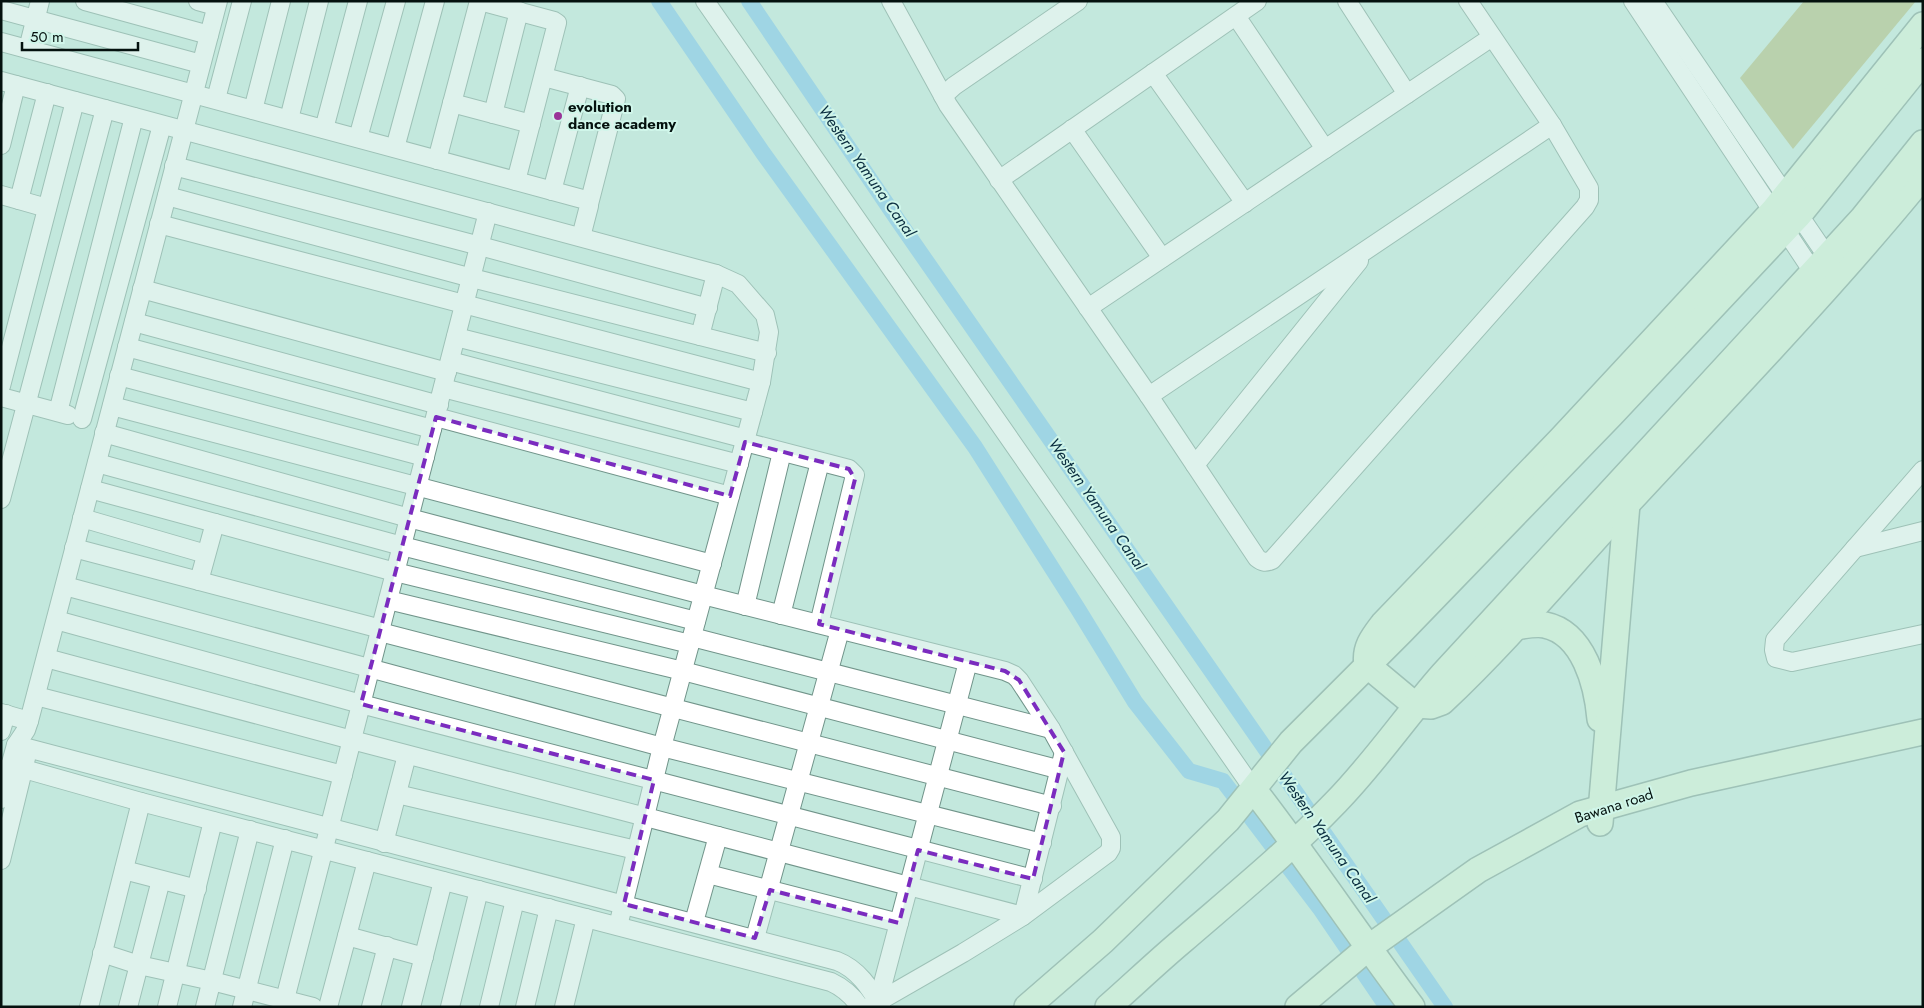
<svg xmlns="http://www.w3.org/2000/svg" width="1924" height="1008" font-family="Jost,sans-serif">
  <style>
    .green { fill: #adb573 }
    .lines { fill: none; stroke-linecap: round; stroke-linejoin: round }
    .canal { stroke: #74bfed; stroke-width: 16 }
    .street-casing { stroke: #71948a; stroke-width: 20 }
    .secondary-casing { stroke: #71948a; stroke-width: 28 }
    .street { stroke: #fff; stroke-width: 18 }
    .secondary { stroke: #d7f3d8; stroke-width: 25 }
    .marked { fill: none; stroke: #7b2cbf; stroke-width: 4; stroke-dasharray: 10 6; stroke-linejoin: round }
    .poi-dot { fill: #9a3498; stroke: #d0f6ea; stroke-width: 2 }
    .labels { text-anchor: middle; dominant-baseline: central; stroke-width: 4; stroke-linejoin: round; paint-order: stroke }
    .poi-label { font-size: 15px; font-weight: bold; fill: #04110e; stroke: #d0f6ea; text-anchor: start }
    .street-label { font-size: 15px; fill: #04110e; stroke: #d0f6ea }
    .water-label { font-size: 16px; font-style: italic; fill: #0a2d3f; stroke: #d0f6ea }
  </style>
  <rect width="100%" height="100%" fill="#c3e8dd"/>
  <polygon class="green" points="1804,1 1916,1 1793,149 1740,78"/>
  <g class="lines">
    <g class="canal">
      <polyline points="659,1 763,153 975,447 1078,609 1135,702 1189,771 1223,781 1321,910 1387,1007"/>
      <polyline points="749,1 899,222 1445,1007"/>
    </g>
    <g class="street-casing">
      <g id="street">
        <polyline points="85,1 209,35"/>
        <polyline points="198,1 216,6"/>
        <polyline points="480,1 554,21 557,23 516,181"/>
        <polyline points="705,1 1254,790"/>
        <path d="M891,1L948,105L1149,396L1257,558C1262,562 1265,563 1272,560L1585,207L1589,200V188L1552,125L1468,1"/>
        <polyline points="1347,1 1407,94"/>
        <polyline points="1633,1 1819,281"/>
        <polyline points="1653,1 1833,265"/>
        <polyline points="1,10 201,64"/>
        <polyline points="1236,16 1325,149"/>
        <polyline points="1,42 586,200 588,201 589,206 581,237"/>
        <polyline points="28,49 40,1"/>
        <polyline points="1153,73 1245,203"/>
        <polyline points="544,77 612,95 616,99 589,204"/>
        <polyline points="1,81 716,274 738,284 765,315 769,332 761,382 662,747 618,926"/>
        <polyline points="943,96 954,86 1078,1"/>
        <polyline points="216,99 242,1"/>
        <polyline points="452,103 531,124"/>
        <polyline points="253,110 281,1"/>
        <polyline points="493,114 519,11"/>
        <polyline points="289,119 319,1"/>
        <polyline points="324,129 358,1"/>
        <polyline points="1072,129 1162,258"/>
        <polyline points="358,138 396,1"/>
        <polyline points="1,145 16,85"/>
        <polyline points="395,148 435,1"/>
        <polyline points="437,160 479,1"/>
        <polyline points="174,166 480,246 708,308"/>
        <polyline points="999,180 1257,1"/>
        <polyline points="552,191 580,86"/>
        <polyline points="1,195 47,208"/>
        <polyline points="167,196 472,278 767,353"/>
        <polyline points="19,200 47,93"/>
        <polyline points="159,224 761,382"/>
        <polyline points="142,289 447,372"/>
        <polyline points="1088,308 1492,37"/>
        <polyline points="134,322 439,405"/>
        <polyline points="700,336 716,274"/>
        <polyline points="456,337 753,412"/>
        <polyline points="127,347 432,429"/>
        <polyline points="450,361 746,439"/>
        <polyline points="119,376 425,457"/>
        <polyline points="1,386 75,101"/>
        <polyline points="443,388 739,464"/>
        <polyline points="1149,396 1552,125"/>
        <polyline points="1,397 68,415"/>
        <polyline points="112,406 712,564"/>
        <polyline points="58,412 134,117"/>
        <polyline points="436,417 730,496"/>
        <polyline points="82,419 162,125"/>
        <polyline points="104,433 409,518 703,595 1005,671 1014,675 1019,680 1051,729 1111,837 1111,848 1108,853 1023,916 963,953 869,1007"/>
        <polyline points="745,442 849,469 855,475 819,624"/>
        <polyline points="97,463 402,546 696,621"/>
        <polyline points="1195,465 1359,261"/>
        <polyline points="1923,470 1775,640 1774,650 1776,658 1792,662 1923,634"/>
        <polyline points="90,489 395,572 690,644"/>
        <polyline points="1,499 105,109"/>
        <polyline points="82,518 206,554"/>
        <polyline points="74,548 381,629"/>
        <polyline points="1855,548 1923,531"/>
        <polyline points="199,581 215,523"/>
        <polyline points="65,586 662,747 1042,843"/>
        <polyline points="388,600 683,671 1061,770"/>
        <polyline points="745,606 782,452"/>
        <polyline points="781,615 820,462"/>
        <polyline points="56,620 361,704 1033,879"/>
        <polyline points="380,632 1052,806"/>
        <polyline points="692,637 1051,729"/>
        <polyline points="46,658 352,740 1023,916 1064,752"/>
        <polyline points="36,696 343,775"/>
        <polyline points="1,713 29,721"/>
        <polyline points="1,731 6,714"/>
        <path d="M16,745L837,961C858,969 870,988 881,1007"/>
        <path d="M10,765L141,802L831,982C844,988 852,995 860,1007"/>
        <polyline points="397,794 636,850"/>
        <polyline points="1,799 16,745 26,730 29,721 218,1"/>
        <polyline points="384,843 407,755"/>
        <polyline points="1,860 26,758"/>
        <polyline points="124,870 197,889"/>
        <polyline points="708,874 899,923"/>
        <polyline points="694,922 718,836"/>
        <polyline points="347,936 424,957"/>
        <polyline points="755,938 840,630"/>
        <polyline points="102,953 139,965 212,981 313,1007"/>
        <polyline points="878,1002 968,662"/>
        <polyline points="89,1007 141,802"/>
        <polyline points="128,1007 161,880"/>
        <polyline points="167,1007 213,821"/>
        <polyline points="205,1007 250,830"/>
        <polyline points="242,1007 285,839"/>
        <polyline points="283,1007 488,212"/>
        <polyline points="328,1007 367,861"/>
        <polyline points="371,1007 387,946"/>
        <polyline points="411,1007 443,881"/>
        <polyline points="450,1007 479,890"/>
        <polyline points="489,1007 515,900"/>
        <polyline points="525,1007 549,908"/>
        <polyline points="564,1007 586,918"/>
      </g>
    </g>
    <g class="secondary-casing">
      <g id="secondary">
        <path d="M1923,25L1773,211L1561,439L1383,624C1373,637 1364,648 1367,665L1415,705L1431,706L1442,702C1507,641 1566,570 1627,504C1727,396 1830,290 1923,176"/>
        <path d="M1514,627C1523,626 1536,623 1545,625C1584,633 1597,685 1600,719"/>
        <path d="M1254,790C1309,861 1358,935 1412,1007"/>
        <polyline points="1600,823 1627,504"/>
        <polyline points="1027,1007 1103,941 1228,820 1291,742 1401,632 1611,415 1799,215 1923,61"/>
        <path d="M1108,1007C1133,985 1157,962 1182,941C1234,896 1288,852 1336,802C1375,762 1406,716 1443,674L1862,219L1923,143"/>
        <polyline points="1298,1007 1368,948 1478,870 1580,814 1691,783 1923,732"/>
      </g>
    </g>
    <use href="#street" class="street"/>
    <use href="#secondary" class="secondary"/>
  </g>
  <path d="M0 0H1924V1008H0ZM436,417L730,496L745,442L849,469L855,479L819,624L1005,671L1019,680L1064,752L1033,879L918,850L899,923L770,890L755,938L624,904L654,780L361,704Z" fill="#c3e8dd" fill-opacity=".55" fill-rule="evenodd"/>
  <path class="marked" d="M436,417L730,496L745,442L849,469L855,479L819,624L1005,671L1019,680L1064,752L1033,879L918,850L899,923L770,890L755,938L624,904L654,780L361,704Z"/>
  <circle class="poi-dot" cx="558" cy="116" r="5"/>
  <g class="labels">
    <g class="poi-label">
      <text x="568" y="107">evolution<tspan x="568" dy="17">dance academy</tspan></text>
    </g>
    <g class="street-label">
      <text transform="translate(1614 806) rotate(-18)">Bawana road</text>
    </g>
    <g class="water-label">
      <text transform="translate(867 171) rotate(55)">Western Yamuna Canal</text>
      <text transform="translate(1097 504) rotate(55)">Western Yamuna Canal</text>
      <text transform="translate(1327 837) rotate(55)">Western Yamuna Canal</text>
    </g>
  </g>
  <rect width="1924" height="1008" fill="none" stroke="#04110e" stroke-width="5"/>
  <path d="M22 42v8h116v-8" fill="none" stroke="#04110e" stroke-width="2.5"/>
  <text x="30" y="42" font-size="15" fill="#04110e" stroke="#d0f6ea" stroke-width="4" paint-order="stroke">50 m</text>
</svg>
